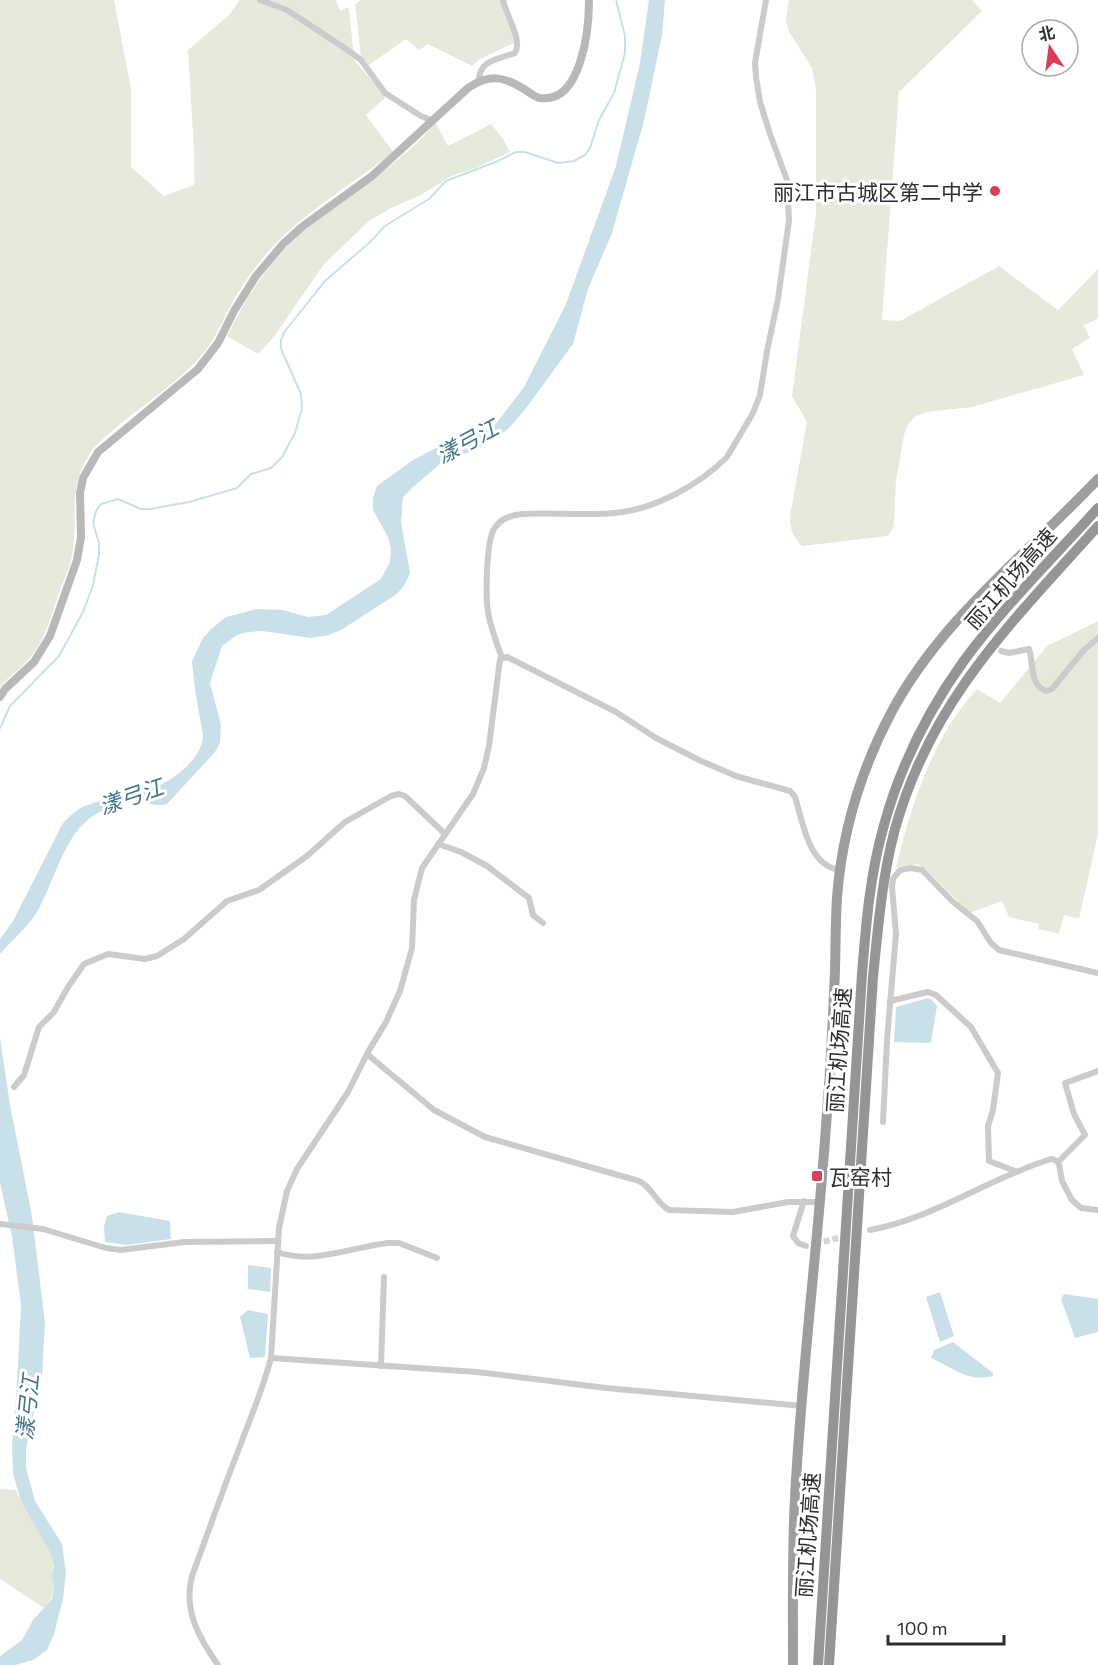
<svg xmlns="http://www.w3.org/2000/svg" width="1098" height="1665" font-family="Commissioner,'Noto Sans SC',sans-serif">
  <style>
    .green { fill: #e5eadc }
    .water { fill: #cae0e8 }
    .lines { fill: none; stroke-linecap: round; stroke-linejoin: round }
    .stream { stroke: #cae0e8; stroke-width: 2 }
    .minor-tunnel { stroke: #d5d5d5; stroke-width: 6; stroke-dasharray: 6 3; stroke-linecap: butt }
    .minor { stroke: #cbcbcb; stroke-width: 6 }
    .secondary { stroke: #b8b8b8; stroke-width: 8 }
    .trunk { stroke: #9e9e9e; stroke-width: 10 }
    .motorway { stroke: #959595; stroke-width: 10 }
    .poi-dot { fill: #d73e5b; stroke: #fff; stroke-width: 2 }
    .labels { text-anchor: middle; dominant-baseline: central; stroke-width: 6; stroke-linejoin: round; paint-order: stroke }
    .poi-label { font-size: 21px; fill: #2e2e2e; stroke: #fff; text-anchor: end }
    .street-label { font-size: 21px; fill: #2e2e2e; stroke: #fff }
    .water-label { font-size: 22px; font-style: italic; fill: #427689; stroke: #fff }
  </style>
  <rect width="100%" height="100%" fill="#fff"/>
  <g class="green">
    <path d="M0,0H114L131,89V167L164,196L194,185V151L188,50L229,15L240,0H336L340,11L349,7L354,60L386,97L366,115L393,152C348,188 294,217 259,263C248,277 237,293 229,309C220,325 214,342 201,356C169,392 126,414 93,449C65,489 80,512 72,555C70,567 64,579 60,590C52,613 46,639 30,658C21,668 9,676 0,687Z"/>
    <polygon points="361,0 501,0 516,42 480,59 472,66 428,44 419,50 406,39 369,65 361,56 355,4"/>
    <path d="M789,0H972L982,11L899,92L882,320L900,321L999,266L1058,310L1098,269V319L1084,325L1090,338L1072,349L1084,375L972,407L927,412L916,416L908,424L904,435L896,480L894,526L888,536L802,546C793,537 790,530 790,516L807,422L792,396L816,213V90L812,68L788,30L786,19Z"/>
    <path d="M435,122L448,146L491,124L504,140L510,152L473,169L451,176L421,195L389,209L369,221L324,264L273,338L258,354L227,336C247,296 270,259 305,230C337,204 372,182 403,155C415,145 426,135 435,122Z"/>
    <path d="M1098,621V834L1079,919L1064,915L1059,934L1038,929L1039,924L1009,917L1002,901L969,913L926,869L917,864L896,867C911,806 933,736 977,689L1000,703L1047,646Z"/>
    <path d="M0,1489L16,1490C25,1513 45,1532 52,1556C54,1564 52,1571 53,1579C54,1593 53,1598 44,1608L0,1579Z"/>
  </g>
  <g class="water">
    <path d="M649,0H665L662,35L644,121L612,233L588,289L573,344L524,411L507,430L481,447L440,464L412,488L403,497L401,522L410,573L405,584L397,594L341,630L329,635L311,638L262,631L249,632L237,635L222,646L210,683L221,725L220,743L215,752L167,804C157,807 149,803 140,803C128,802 115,805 104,810C64,827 57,878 37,912C27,928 12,940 0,954V939L13,921L63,823C70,816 76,810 85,806C109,796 135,795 158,786C177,778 203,756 203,735L195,690L192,661L203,638L211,629L226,617L257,609L283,610L308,617L326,615L381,579L390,562L391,549L388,537L373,510V498L377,486L413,460L436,448L495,425L524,387L566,304L616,166L640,63Z"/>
    <polygon points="928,998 932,1000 937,1006 931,1043 894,1042 896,1007"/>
    <polygon points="0,1038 10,1105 32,1216 45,1323 42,1376 26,1449 26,1468 35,1501 62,1544 66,1572 63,1599 54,1634 47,1650 33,1660 15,1665 0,1665 0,1656 22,1640 33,1620 52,1599 54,1587 52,1576 54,1565 51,1554 21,1501 13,1474 12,1445 17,1385 21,1305 12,1237 0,1183"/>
    <polygon points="119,1212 170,1221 171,1239 127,1245 105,1242 104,1226 107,1216"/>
    <polygon points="248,1265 271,1268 270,1292 248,1289"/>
    <polygon points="940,1292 954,1336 940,1342 926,1297"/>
    <polygon points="1064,1294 1098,1299 1098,1332 1075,1338 1061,1299"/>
    <polygon points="248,1310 268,1314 265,1357 250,1358 240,1317"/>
    <path d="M953,1342L993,1373V1376C968,1383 952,1367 931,1358L934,1350Z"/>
  </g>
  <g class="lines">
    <polyline class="stream" points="0,728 10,706 59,656 83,612 93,585 99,555 99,543 93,523 96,511 101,504 118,499 141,509 150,509 189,502 237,488 251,474 271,468 282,457 295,433 302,408 301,394 281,349 281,340 285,331 325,281 370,242 385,226 429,199 446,181 498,161 516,152 525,152 558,163 574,161 585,155 590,148 599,120 614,93 625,53 625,36 616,0"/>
    <polyline class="minor-tunnel" points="815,1244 846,1236"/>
    <g class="minor">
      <polyline points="260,0 287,10 349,51 361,60 385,93 421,116 433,121"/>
      <path d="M479,82C478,60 499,59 515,53C523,40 506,15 503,0"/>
      <polyline points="964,612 978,628"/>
      <path d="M1001,651L1009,653L1029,649C1034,663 1029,685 1046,691L1052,689L1084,650L1098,638"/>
      <path d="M502,658C497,644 492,631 489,617C485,602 486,542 494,529C500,519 511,515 522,514C552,512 583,516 614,513C654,510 699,485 727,457L753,413L760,395L767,351L778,299L789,220L787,180L770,134L760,102L756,77L755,63L766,0"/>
      <polyline points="438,844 461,852 487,866 529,898 533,915 543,923"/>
      <polyline points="890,1001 928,992 936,995 971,1027 998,1073 993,1110 988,1126 989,1161 1015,1171"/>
      <path d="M367,1054L434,1110L485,1137L639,1181C653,1188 656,1203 669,1210L733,1212L788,1202H820"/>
      <polyline points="14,1087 24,1075 39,1027 54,1012 68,987 84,964 108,954 145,959 157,956 184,939 227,901 259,890 307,856 345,822 391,796 399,794 405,796 445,834"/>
      <polyline points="883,1122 887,1040 896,934 892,887 893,879 900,870 911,868 922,870 953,902 977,921 991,943 999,950 1098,973"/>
      <polyline points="1058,1162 1085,1135 1074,1114 1065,1083 1098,1071"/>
      <polyline points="804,1201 793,1236 798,1243 806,1246"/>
      <polyline points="0,1224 43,1229 106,1248 121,1250 184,1242 278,1241"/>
      <path d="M870,1230C935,1218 989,1178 1051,1159L1055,1160L1059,1164L1062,1181L1072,1200L1081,1208L1098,1210"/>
      <path d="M277,1252C314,1265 351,1247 388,1243H399L437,1258"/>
      <polyline points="271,1358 477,1372 606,1388 802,1406"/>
      <polyline points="381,1366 384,1277"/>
      <path d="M218,1665C199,1638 183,1610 192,1576C208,1533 223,1489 240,1446C251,1416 263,1389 271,1358L279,1228L287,1191L297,1169L348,1092L368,1052L386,1022L400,991L412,948L414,900L422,868L473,794L484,768L489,746L500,659L507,657L616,712L656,738L699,760L736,776L790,791L795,797C803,822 808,866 840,870"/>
    </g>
    <path class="secondary" d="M0,697L5,689L34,662L50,636L77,560L81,537L80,493L83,478L98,452L198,369L218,343L234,311L256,276L283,244L303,226L372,176L468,88C489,74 503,76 524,89C529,92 534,97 540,98C582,104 589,28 589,0"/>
    <path class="trunk" d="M793,1665C793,1609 792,1554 795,1498C801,1379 816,1260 825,1140C829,1091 832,1042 834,993C836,961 835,929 837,897C842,833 861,770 891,713C941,619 1026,555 1098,479"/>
    <g class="motorway">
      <path d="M818,1665L862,974C866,924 870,874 884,825C900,767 928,711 963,662C1003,607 1053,558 1098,508"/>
      <path d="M829,1665L873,977C878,928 882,877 895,829C931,700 1012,622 1098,526"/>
    </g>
  </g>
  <g class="poi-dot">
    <circle cx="995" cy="191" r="6"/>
    <rect x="811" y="1170" width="12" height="12" rx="3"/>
  </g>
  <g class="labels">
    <g class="poi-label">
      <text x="983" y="191">丽江市古城区第二中学</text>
      <text x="829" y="1176" text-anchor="start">瓦窑村</text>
    </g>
    <g class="street-label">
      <text transform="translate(1010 578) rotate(-49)">丽江机场高速</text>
      <text transform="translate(838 1050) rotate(-86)">丽江机场高速</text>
      <text transform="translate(807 1535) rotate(-86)">丽江机场高速</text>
    </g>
    <g class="water-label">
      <text transform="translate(467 441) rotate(-28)">漾弓江</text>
      <text transform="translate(131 796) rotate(-19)">漾弓江</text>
      <text transform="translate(27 1407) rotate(-84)">漾弓江</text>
    </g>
  </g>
  <g transform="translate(1050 48) rotate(347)"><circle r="28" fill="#ffffff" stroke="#ababab" stroke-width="1.5"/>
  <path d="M0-4.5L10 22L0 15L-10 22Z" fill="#d73e5b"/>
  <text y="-9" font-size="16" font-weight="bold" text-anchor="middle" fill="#2e2e2e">北</text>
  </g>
  <path d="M888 1635v9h116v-9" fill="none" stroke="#2e2e2e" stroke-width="3"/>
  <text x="897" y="1635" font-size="18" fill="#2e2e2e" stroke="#ffffff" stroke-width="4.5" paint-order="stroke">100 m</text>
</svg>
